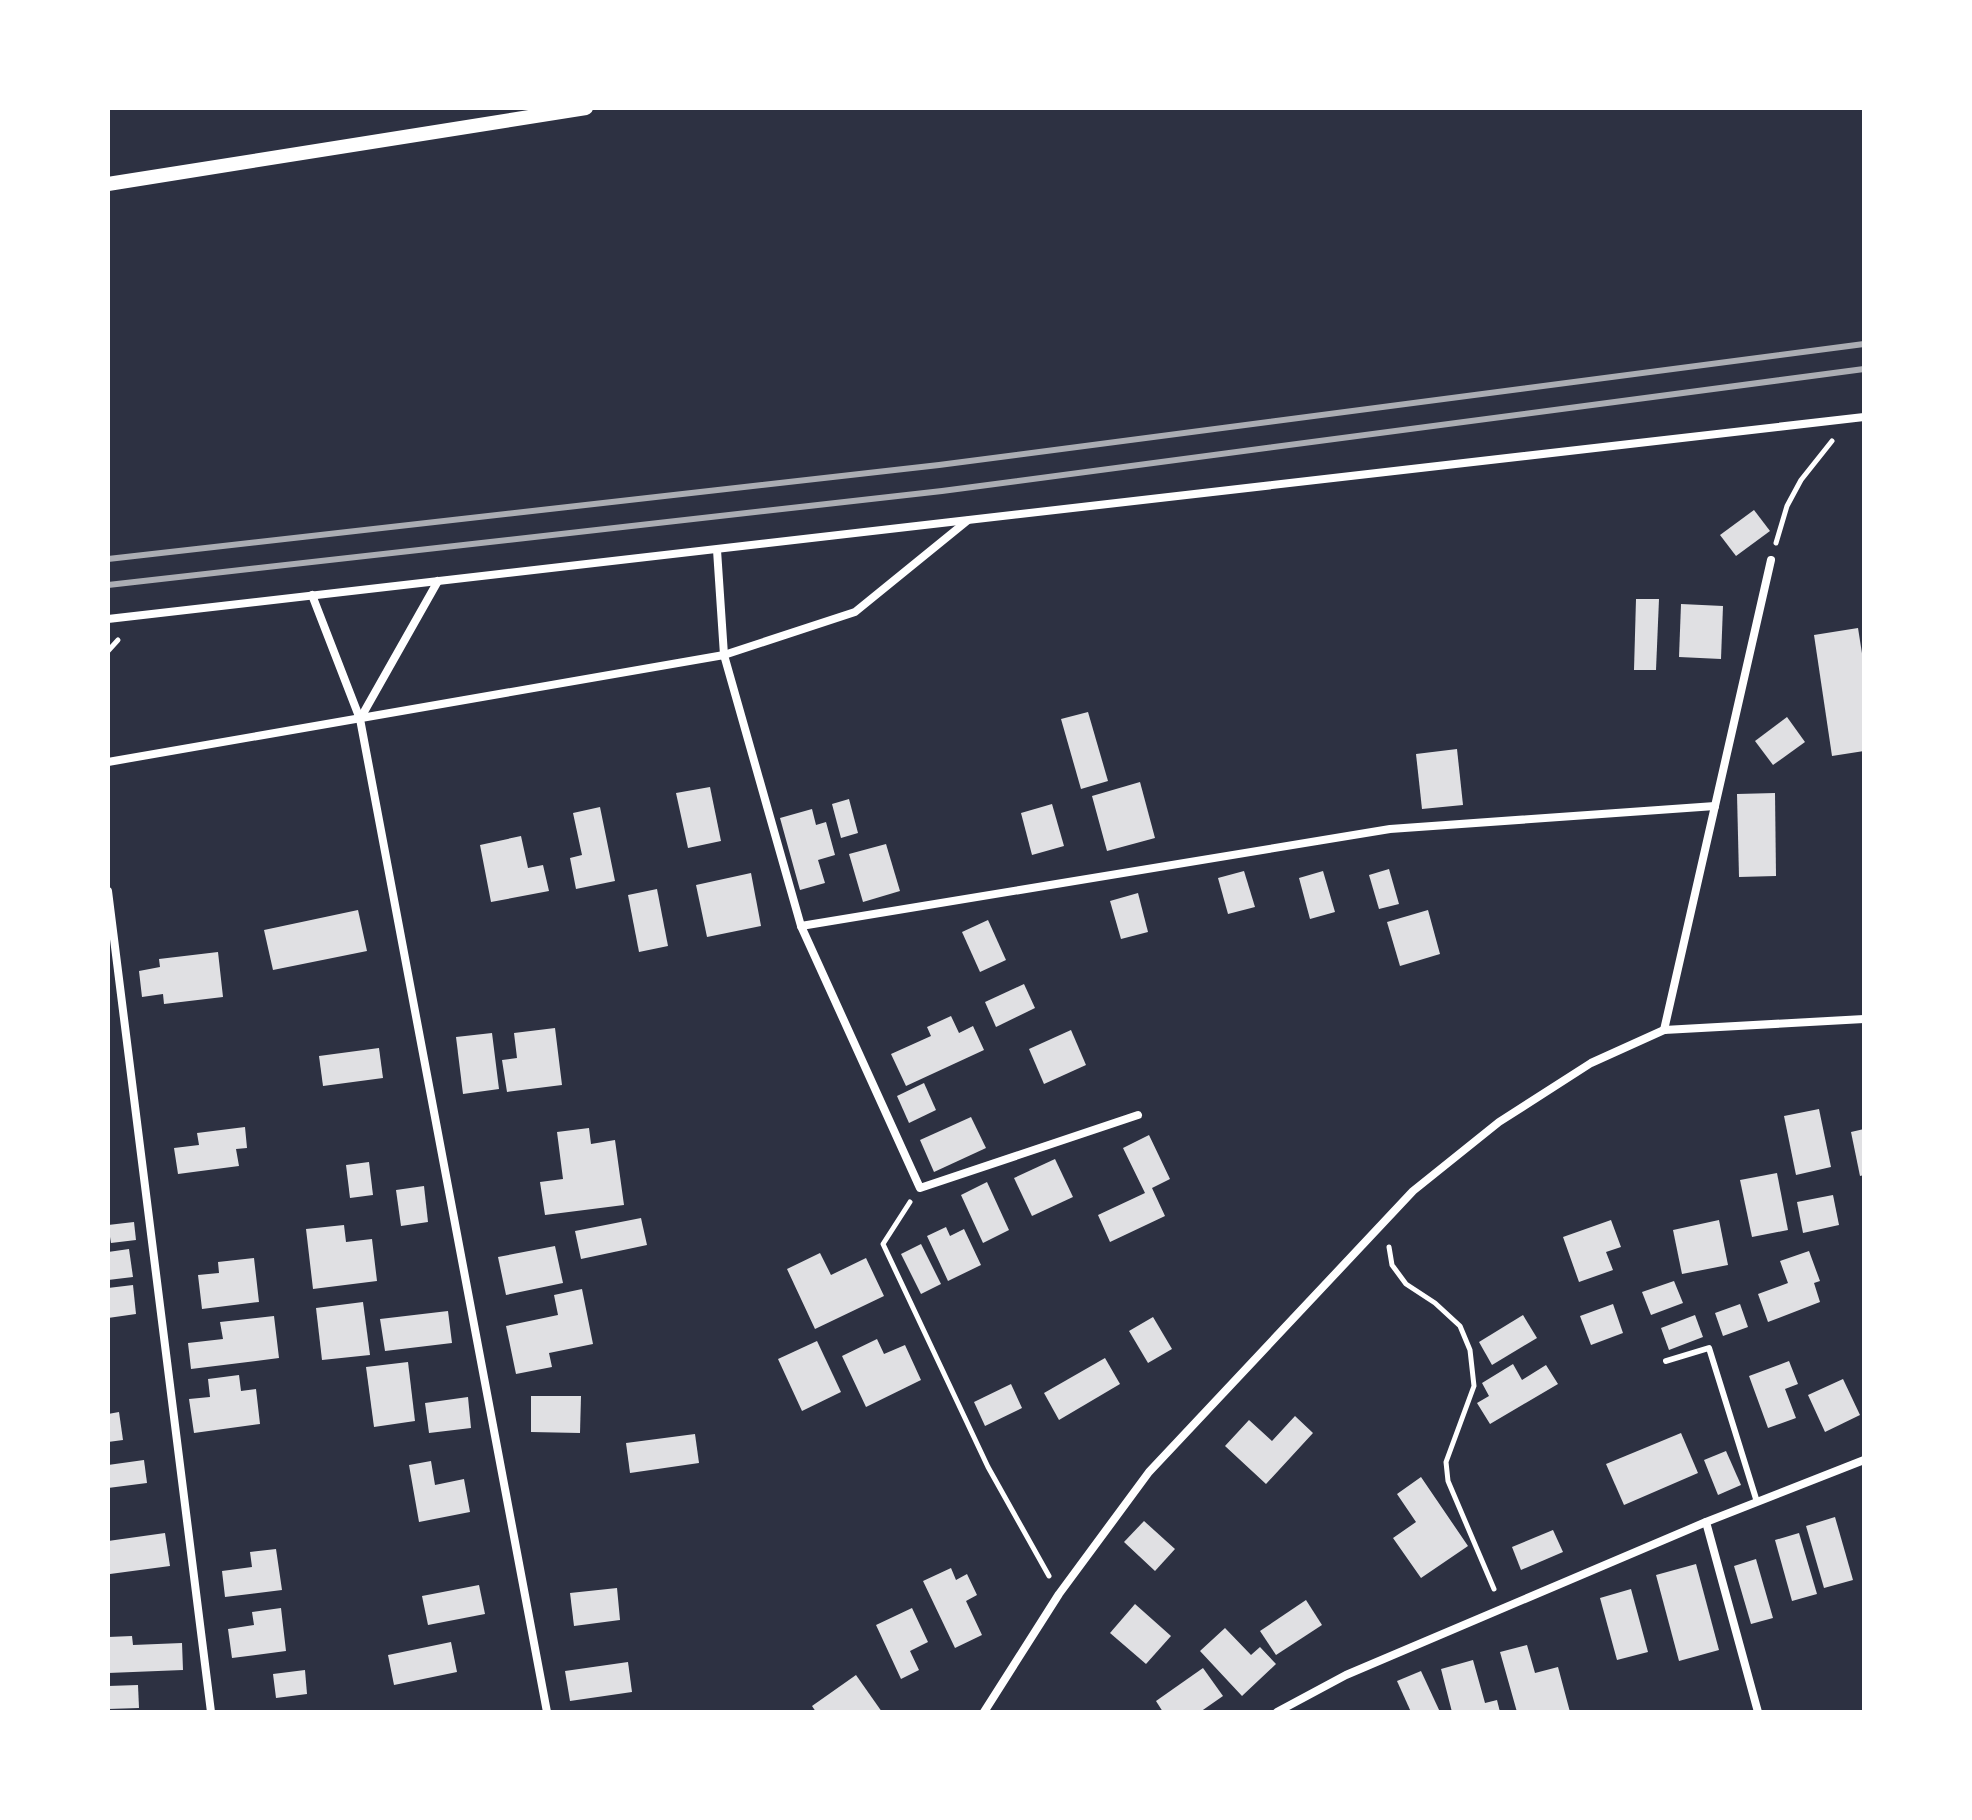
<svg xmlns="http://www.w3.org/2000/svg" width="1972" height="1820" font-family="'DM Sans',sans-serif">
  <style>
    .building { fill: #e0e0e3 }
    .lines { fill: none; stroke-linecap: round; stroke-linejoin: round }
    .path { stroke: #fff; stroke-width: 5 }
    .service { stroke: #fff; stroke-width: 6 }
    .minor { stroke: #fff; stroke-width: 8 }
    .tertiary { stroke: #fff; stroke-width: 14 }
    .rail { stroke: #abadb3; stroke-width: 6 }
  </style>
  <rect width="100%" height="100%" fill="#2d3142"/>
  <g class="building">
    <polygon points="1754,510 1770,531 1736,556 1720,535"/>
    <polygon points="1636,599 1659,599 1656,670 1634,670"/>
    <polygon points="1681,604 1723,606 1721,659 1679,657"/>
    <polygon points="1858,628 1864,666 1864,751 1832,756 1814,635"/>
    <polygon points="1088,712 1108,781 1081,789 1061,719"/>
    <polygon points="1787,717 1805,742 1773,765 1755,741"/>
    <polygon points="1457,749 1463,805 1422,809 1416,754"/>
    <polygon points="1140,782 1155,838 1107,851 1092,796"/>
    <polygon points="710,787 721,841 688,848 676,793"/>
    <polygon points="1775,793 1776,876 1739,877 1737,794"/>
    <polygon points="849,799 858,833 841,838 832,804"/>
    <polygon points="1052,804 1064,846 1032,855 1021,813"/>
    <polygon points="600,807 615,881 576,889 570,858 582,855 573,813"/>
    <polygon points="812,809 816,825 826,822 835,855 818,860 825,883 800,890 780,818"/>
    <polygon points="521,836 528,868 543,865 549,891 491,902 480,845"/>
    <polygon points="886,844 900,891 863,902 849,854"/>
    <polygon points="1389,869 1399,904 1379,909 1369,875"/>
    <polygon points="1244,871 1255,907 1228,914 1218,878"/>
    <polygon points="1323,871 1335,912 1310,919 1299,878"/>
    <polygon points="751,873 761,926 707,937 696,885"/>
    <polygon points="657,889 668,946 639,952 628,895"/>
    <polygon points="1138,893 1148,932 1121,939 1110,901"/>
    <polygon points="358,910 367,951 273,970 264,930"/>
    <polygon points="1428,910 1440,954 1400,966 1387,922"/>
    <polygon points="988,920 1006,960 980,972 962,932"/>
    <polygon points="218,952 223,997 164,1004 163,994 142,997 139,971 160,967 159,959"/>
    <polygon points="1024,984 1035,1008 996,1027 985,1002"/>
    <polygon points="951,1016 959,1033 973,1026 984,1050 906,1086 891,1054 931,1036 927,1027"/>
    <polygon points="555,1028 562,1085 507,1092 502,1060 517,1058 514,1033"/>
    <polygon points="1071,1030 1086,1065 1044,1084 1029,1049"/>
    <polygon points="492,1033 499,1089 463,1094 456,1037"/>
    <polygon points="379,1048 383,1078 323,1086 319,1056"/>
    <polygon points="924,1083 936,1110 909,1123 897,1096"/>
    <polygon points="1819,1109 1831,1167 1796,1175 1784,1116"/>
    <polygon points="971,1117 986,1148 934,1172 920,1140"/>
    <polygon points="245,1127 247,1148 236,1149 239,1166 178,1174 174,1148 199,1145 197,1133"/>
    <polygon points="589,1128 591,1144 615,1140 624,1205 545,1215 540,1182 563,1179 557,1132"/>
    <polygon points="1864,1129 1864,1175 1860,1176 1851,1132"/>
    <polygon points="1149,1135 1170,1179 1152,1188 1165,1216 1110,1242 1098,1215 1145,1193 1123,1148"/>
    <polygon points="1055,1159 1073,1197 1032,1216 1014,1178"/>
    <polygon points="369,1162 373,1195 350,1198 346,1165"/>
    <polygon points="1777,1173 1788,1230 1752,1237 1740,1180"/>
    <polygon points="987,1182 1009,1230 983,1243 961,1195"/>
    <polygon points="424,1186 428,1222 401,1226 396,1190"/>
    <polygon points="1833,1195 1839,1225 1803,1233 1797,1202"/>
    <polygon points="641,1218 647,1245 581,1259 575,1231"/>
    <polygon points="1611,1220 1621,1247 1606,1252 1613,1270 1579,1282 1563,1237"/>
    <polygon points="1719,1220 1728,1265 1682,1274 1673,1230"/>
    <polygon points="134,1222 136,1240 111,1243 108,1225"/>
    <polygon points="344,1225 346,1242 372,1239 377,1281 313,1289 306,1229"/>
    <polygon points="946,1227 950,1236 964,1229 981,1265 948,1281 927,1236"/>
    <polygon points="921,1244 941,1284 921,1294 901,1254"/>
    <polygon points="555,1246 563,1283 506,1295 498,1257"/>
    <polygon points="129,1249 133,1277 108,1280 108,1252"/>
    <polygon points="1809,1251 1820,1281 1814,1283 1820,1302 1768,1322 1758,1294 1788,1283 1780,1261"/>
    <polygon points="820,1253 831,1275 866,1258 884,1296 815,1329 787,1269"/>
    <polygon points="254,1258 259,1302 202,1309 198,1275 219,1273 218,1262"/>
    <polygon points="1674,1281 1683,1303 1651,1315 1642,1292"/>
    <polygon points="133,1285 136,1314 108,1318 108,1288"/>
    <polygon points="582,1289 593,1344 549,1353 552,1367 516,1374 506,1326 558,1315 554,1295"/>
    <polygon points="363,1302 370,1355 322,1360 316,1308"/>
    <polygon points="1613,1304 1623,1333 1591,1345 1580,1316"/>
    <polygon points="1740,1304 1748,1327 1723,1336 1715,1313"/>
    <polygon points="448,1311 452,1343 385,1351 380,1319"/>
    <polygon points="1523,1315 1537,1338 1492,1365 1479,1342"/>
    <polygon points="1695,1315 1703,1337 1669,1350 1661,1328"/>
    <polygon points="274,1316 279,1358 191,1369 188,1343 223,1339 220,1322"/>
    <polygon points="1153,1317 1172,1349 1148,1363 1129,1331"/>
    <polygon points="877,1339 884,1354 905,1345 921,1380 866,1407 842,1356"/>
    <polygon points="817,1341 841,1392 802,1411 778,1359"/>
    <polygon points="1105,1358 1120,1384 1059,1420 1044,1393"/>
    <polygon points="1789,1361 1798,1384 1785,1389 1796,1418 1768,1428 1749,1376"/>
    <polygon points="408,1362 415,1421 374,1427 366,1367"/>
    <polygon points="1513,1364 1522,1380 1546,1365 1558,1384 1490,1424 1477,1403 1489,1396 1482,1383"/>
    <polygon points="239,1375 241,1391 256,1389 260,1424 194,1433 189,1399 210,1397 208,1379"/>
    <polygon points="1843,1379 1860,1415 1825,1432 1808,1395"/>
    <polygon points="1011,1384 1022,1408 985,1426 974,1402"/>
    <polygon points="531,1396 581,1396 580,1433 531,1432"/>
    <polygon points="468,1397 471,1428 429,1433 425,1403"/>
    <polygon points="119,1412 123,1440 108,1442 108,1414"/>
    <polygon points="1295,1416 1313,1433 1266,1484 1225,1446 1249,1420 1272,1441"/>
    <polygon points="1681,1433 1698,1473 1624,1505 1606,1464"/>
    <polygon points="695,1434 699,1463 630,1473 626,1443"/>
    <polygon points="1726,1451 1741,1485 1718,1495 1704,1460"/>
    <polygon points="144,1460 147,1483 108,1488 108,1465"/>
    <polygon points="431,1461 435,1485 464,1479 470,1512 419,1522 409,1465"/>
    <polygon points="1421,1477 1468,1546 1421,1578 1393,1538 1416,1522 1397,1494"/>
    <polygon points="1835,1517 1853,1580 1824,1588 1806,1526"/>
    <polygon points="1144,1521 1175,1549 1155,1571 1124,1542"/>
    <polygon points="1553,1530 1563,1552 1521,1570 1512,1547"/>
    <polygon points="165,1533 170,1566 110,1574 108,1541"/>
    <polygon points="1799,1533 1817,1594 1792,1601 1775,1540"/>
    <polygon points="276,1549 282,1590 225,1597 222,1571 252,1567 250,1552"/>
    <polygon points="1756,1559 1773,1618 1751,1624 1734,1566"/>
    <polygon points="1696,1564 1719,1650 1679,1661 1656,1575"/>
    <polygon points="951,1568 956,1580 967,1574 977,1595 966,1601 982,1635 955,1648 923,1581"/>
    <polygon points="479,1585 485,1614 428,1625 422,1596"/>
    <polygon points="617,1588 620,1620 574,1626 570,1593"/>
    <polygon points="1631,1589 1648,1652 1617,1660 1600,1598"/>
    <polygon points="1306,1600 1322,1625 1276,1655 1260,1631"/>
    <polygon points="1135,1604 1171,1636 1146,1664 1110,1633"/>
    <polygon points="281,1608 286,1651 232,1658 228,1629 254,1625 252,1612"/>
    <polygon points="912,1608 928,1642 910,1651 919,1670 901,1679 876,1625"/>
    <polygon points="1225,1628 1251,1655 1260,1647 1276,1664 1242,1696 1200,1651"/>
    <polygon points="132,1636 133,1645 182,1643 183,1670 108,1673 108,1637"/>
    <polygon points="451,1642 457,1672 394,1685 388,1655"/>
    <polygon points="1527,1645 1535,1673 1558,1667 1570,1712 1517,1712 1500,1652"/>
    <polygon points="1473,1660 1485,1703 1497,1700 1500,1712 1452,1712 1441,1669"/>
    <polygon points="628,1662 632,1692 570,1701 565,1671"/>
    <polygon points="1203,1668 1223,1696 1200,1712 1163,1712 1156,1701"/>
    <polygon points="305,1670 307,1694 276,1698 273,1674"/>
    <polygon points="1421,1671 1440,1712 1411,1712 1397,1681"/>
    <polygon points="856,1675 882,1712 816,1712 812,1706"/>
    <polygon points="138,1685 139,1708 108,1709 108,1686"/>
  </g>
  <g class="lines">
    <g class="path">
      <polyline points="1776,543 1787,506 1801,480 1832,441"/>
      <polyline points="108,651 118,640"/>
      <polyline points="910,1202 883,1244 988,1467 1049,1576"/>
      <polyline points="1389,1247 1392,1265 1406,1284 1435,1303 1460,1326 1470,1350 1474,1386 1446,1462 1448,1481 1494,1589"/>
    </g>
    <polyline class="service" points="1666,1361 1709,1348 1757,1502"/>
    <g class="minor">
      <polyline points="717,550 724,655 801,926 920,1188 1138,1115"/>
      <polyline points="312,595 360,719 547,1712"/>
      <polyline points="108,619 1864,417"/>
      <polyline points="360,719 438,581"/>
      <polyline points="108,762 724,655 855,612 967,521"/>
      <polyline points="108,891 211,1712"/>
      <polyline points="801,926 1390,829 1715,806"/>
      <polyline points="1664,1030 1771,560"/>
      <polyline points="1706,1522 1758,1712"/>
      <polyline points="984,1712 1059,1594 1149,1472 1413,1191 1499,1122 1591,1063 1664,1030 1864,1019"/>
      <polyline points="1277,1712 1346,1675 1706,1522 1864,1460"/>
    </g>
    <polyline class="tertiary" points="108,184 586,108"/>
    <g class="rail">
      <polyline points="108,559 939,465 1864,344"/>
      <polyline points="108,585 942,491 1864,369"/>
    </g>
  </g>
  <rect width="1972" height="1820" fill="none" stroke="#ffffff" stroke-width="220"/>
</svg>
